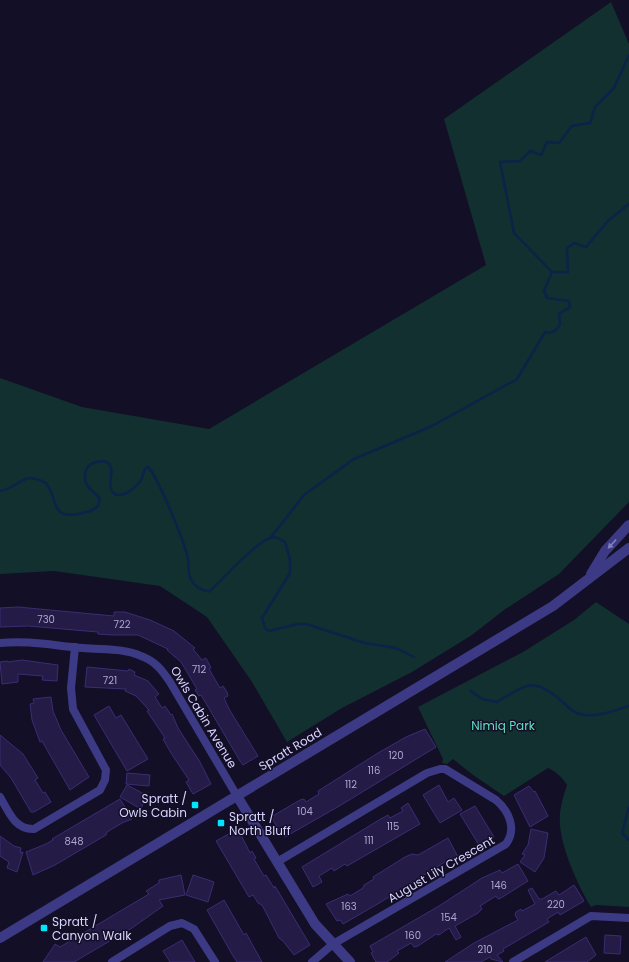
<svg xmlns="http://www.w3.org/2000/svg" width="629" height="962" font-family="Poppins,sans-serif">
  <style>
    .green { fill: #12302f }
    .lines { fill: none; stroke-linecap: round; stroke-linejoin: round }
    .stream { stroke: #0c2248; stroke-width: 2.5 }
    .building { fill: #241b47; stroke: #3b2d73 }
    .minor { stroke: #3d3a85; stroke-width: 8 }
    .tertiary { stroke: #3d3a85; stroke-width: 10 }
    .oneway { fill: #837fbc }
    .poi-dot { fill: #00e5ff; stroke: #130f26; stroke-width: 1.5 }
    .labels { text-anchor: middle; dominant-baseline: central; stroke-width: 3; stroke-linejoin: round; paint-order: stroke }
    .number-label { font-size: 10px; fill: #aca6d1 }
    .street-label { font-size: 12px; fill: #d9d4ff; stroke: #130f26 }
    .park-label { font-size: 12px; fill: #5fe0c0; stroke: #130f26 }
    .poi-label { font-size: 12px; fill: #d9d4ff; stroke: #130f26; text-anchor: start }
  </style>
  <rect width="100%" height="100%" fill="#130f26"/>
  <g class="green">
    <polygon points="611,2 629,44 629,502 559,574 504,610 472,635 412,672 342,708 287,742 252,682 207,617 160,586 54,571 0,574 0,378 82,407 209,429 486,265 444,119"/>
    <path d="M596,602L629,624V907L596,905L591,907C577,884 557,840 560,813C561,804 564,794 567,785C563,778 555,771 548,768L504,796L473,775L453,759L447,764L442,763L443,759L418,707L523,652L574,620Z"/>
  </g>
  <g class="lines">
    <g class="stream">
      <polyline points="552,272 514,233 500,162 520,161 530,151 541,155 547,142 559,143 572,126 590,123 595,107 614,88 629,55"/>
      <path d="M0,491C22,487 21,470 46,483C59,500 50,519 78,514C86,512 92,512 98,506L100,499C96,493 88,489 86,483C83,473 86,464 97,462C100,461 105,460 108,463C117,470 104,487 115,494C123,499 137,486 141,480C143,477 143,472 145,469L148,467C158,477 183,539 187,555C190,564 186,572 192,581C195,587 204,592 210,591C223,579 255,543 270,538C276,536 280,539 285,542L290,560V573L262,618L265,628L269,631L298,624H306L365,643L396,648L414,657"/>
      <path d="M271,537L304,495L354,459L432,426L517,379L545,332C552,334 557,331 560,324L559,314L570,307L569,301L547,298L544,291L552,272H568L567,248L574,243L586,247L608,221L629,204"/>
      <path d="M471,691L482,699L497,702C528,683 534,677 564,703C570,709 575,714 584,715C599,717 615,710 629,706"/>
      <polyline points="629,807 622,833 629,840"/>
    </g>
  </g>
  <g class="building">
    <polygon points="18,607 114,616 114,612 125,612 150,620 174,631 195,648 193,649 202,660 206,658 211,668 209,669 220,688 223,686 227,692 228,696 224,698 229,709 258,756 243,765 240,761 201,695 199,696 195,690 197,689 181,662 167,650 168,649 138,635 112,635 98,634 98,632 28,626 0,627 0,608"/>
    <polygon points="22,660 58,665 57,681 42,680 43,676 18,674 18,682 2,684 0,662 8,661 8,662"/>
    <polygon points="87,667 128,671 129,669 135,672 134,675 148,681 159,694 155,697 162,708 165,706 171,715 172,714 178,728 200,762 211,784 193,794 186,782 189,780 171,753 163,739 165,738 147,711 149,710 136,696 125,691 126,689 85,687"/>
    <polygon points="51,697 53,711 61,730 89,777 70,790 42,741 40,742 32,720 30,704 34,703 33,699"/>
    <polygon points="109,706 116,718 121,715 148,759 127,771 94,715"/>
    <polygon points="425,729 436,747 341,805 285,837 283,834 282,835 271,817 300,800 304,799 306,802 319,794 318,791 378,753 406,737"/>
    <polygon points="0,735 23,754 38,778 35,780 43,793 45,792 51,802 34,812 31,812 11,778 0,765"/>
    <polygon points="127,773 150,775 149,786 126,784"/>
    <polygon points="127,785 146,795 141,809 120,797"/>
    <polygon points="439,785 448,802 454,798 462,810 440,823 423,795"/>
    <polygon points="529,786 534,792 535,791 548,816 530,827 514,795"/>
    <polygon points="120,799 132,819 122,823 107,832 106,835 55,865 33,875 26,852 46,844 53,840 52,839"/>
    <polygon points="408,803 420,824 347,866 345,864 334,871 332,868 319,876 322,882 313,887 302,867 379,820 388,815 390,818 403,811 401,808"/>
    <polygon points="475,806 494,837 479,845 460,814"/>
    <polygon points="531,829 548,833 544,858 535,872 520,862 525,855 522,854 528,845"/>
    <polygon points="234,831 235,833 239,831 250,853 252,851 256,858 254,859 264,876 266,875 274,888 275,886 310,945 294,955 283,941 279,938 262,905 258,903 253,895 249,897 216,841"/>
    <polygon points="0,836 14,846 21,848 20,853 23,852 17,872 7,868 9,862 0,856"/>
    <polygon points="448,838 458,857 452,861 451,858 381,902 343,924 340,920 337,921 326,904 348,894 350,896 363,888 364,885 374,879 373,877 405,857 412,854 418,855"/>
    <polygon points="518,864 528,881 501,898 498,899 496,896 480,906 482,909 478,913 455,926 461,937 456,940 449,928 439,935 436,934 418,946 414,947 411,943 397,951 399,953 387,962 376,962 371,953 373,952 370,946 439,906 482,878 500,870 502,873"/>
    <polygon points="181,875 185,895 159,900 163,906 132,928 74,962 43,962 55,944 60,947 149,894 146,891 159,883 159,880"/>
    <polygon points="193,875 214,882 208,902 186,895"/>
    <polygon points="574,885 584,901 560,915 558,912 547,919 549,922 503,949 504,951 497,955 503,962 491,959 490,957 481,962 445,962 474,943 518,920 515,915 516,912 521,909 522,911 535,904 528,890 532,888 539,899 542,899 556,891 559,895"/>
    <polygon points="224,900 244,935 246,933 262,962 237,962 233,956 207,910"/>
    <polygon points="605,935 621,936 620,954 604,953"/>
    <polygon points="586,937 596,955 587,962 545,962"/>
    <polygon points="182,940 195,962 170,962 163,951"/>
  </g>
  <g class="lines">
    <g class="minor">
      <path d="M0,643C28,640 56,646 83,648C102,650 124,648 141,656C155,661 162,670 170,682L237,796"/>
      <path d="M0,797C9,812 15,830 34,829L100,790L105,780L106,770L73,709L71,688L75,647"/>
      <path d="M277,862L427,773L440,769H445L496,800C509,811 517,829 506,844L333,944L312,962"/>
      <polyline points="112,962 170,926 182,923 194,929 215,962"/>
      <polyline points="513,962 591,916 629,918"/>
    </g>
    <g class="tertiary">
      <polyline points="591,574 605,551 629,525"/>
      <polyline points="237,796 315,924 350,962"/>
      <polyline points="0,938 553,606 629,548"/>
    </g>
  </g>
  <defs><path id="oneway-solid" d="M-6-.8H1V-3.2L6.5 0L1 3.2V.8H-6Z"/></defs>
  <use class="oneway" href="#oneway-solid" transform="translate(612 544) rotate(133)"/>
  <g class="poi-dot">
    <rect x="191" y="801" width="8" height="8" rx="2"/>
    <rect x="217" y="819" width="8" height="8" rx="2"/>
    <rect x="40" y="924" width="8" height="8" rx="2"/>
  </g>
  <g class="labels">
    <g class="number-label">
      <text x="46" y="619">730</text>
      <text x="122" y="624">722</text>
      <text x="199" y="669">712</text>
      <text x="110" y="680">721</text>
      <text x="396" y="755">120</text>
      <text x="374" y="770">116</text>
      <text x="351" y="784">112</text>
      <text x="305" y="811">104</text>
      <text x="393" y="826">115</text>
      <text x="369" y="840">111</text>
      <text x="74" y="841">848</text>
      <text x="499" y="885">146</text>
      <text x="556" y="904">220</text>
      <text x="349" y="906">163</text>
      <text x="449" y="917">154</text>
      <text x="413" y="935">160</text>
      <text x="485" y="949">210</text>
    </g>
    <g class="street-label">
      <text transform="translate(204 717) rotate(59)">Owls Cabin Avenue</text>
      <text transform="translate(290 749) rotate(-31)">Spratt Road</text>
      <text transform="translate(441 869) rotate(-30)">August Lily Crescent</text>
    </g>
    <g class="park-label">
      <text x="503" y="725">Nimiq Park</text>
    </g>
    <g class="poi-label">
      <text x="187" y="798" text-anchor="end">Spratt /<tspan x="187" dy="14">Owls Cabin</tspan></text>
      <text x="229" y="816">Spratt /<tspan x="229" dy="14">North Bluff</tspan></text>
      <text x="52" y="921">Spratt /<tspan x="52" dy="14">Canyon Walk</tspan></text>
    </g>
  </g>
</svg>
